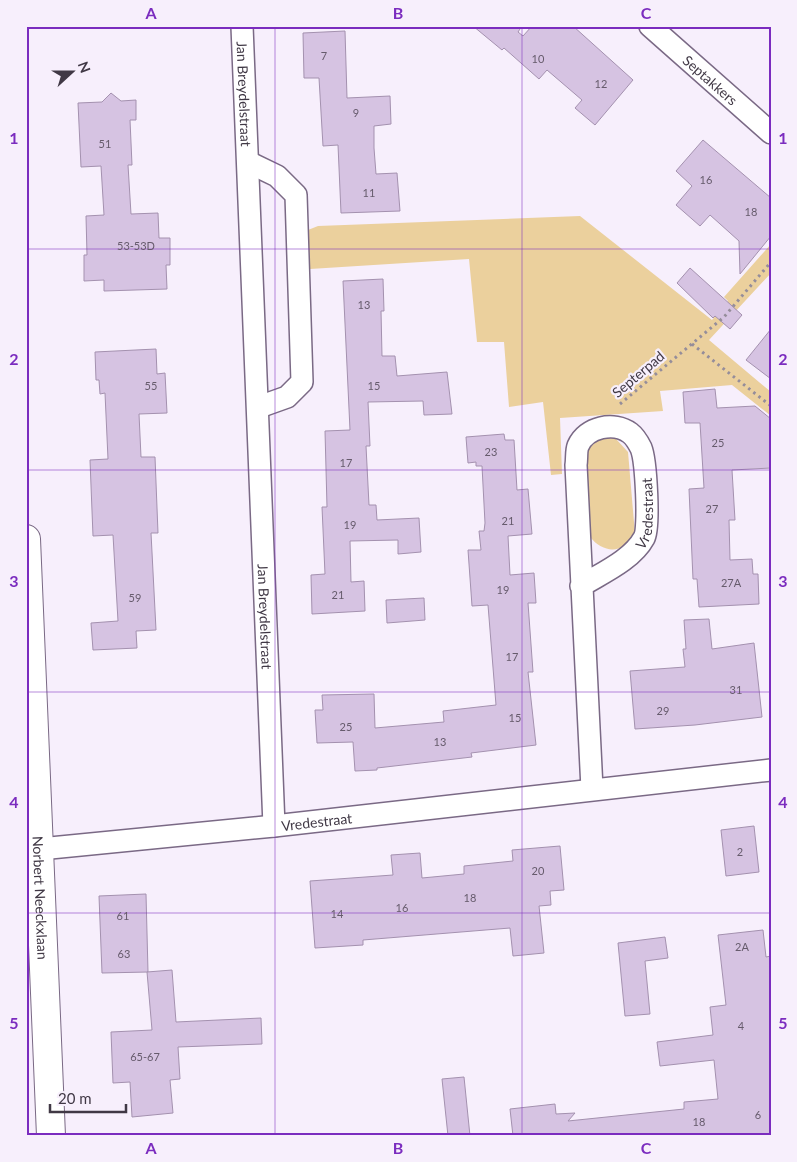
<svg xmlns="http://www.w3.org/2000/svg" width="797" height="1162" font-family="Lato,sans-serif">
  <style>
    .green { fill: #ebd09d }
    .building { fill: #d6c3e2; stroke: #a491af }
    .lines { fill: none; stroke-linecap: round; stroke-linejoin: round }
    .street-casing { stroke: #7a6985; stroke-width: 24 }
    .secondary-casing { stroke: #7a6985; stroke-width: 30 }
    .path { stroke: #958d9a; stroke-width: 3; stroke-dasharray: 2.5 4; stroke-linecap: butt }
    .street { stroke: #fff; stroke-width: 21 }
    .secondary { stroke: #fff; stroke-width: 28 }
    .grid { fill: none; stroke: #7b2cbf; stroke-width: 1; stroke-opacity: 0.55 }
    .labels { text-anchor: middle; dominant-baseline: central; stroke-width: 4.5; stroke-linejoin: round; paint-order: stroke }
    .number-label { font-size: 11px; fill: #665b6c }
    .street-label { font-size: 14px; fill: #403845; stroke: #f7effc }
    .neatline { fill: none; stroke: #7b2cbf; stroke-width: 2 }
    .grid-label { font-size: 16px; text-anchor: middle; font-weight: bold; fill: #7b2cbf }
  </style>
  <rect width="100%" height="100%" fill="#f7effc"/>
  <g class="green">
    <polygon points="580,216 712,320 728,301 724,297 771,244 771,273 709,340 771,392 771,416 732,385 660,391 663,411 560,418 562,474 551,475 543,402 509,407 504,342 477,342 469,259 310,269 308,230 318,226"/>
    <path d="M601,437L616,439L628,452L635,534C623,554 604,554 590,537L586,451Z"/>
  </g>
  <g class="building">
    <polygon points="473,26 522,26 518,32 523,36 532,26 573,26 633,80 595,125 575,108 582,100 547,70 539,79 504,48 502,50"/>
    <polygon points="345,31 347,98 390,96 391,124 374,126 374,148 376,174 397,173 400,211 341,213 338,145 323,146 319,78 304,78 303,33"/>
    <polygon points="111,93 121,101 136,100 136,120 130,120 132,165 128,165 131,214 158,213 159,238 170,238 170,265 166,265 167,289 104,291 104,280 84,281 84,255 87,255 86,216 104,215 101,166 81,167 78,103 102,102"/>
    <polygon points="703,140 771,198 771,236 740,274 739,241 710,215 700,226 676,205 692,186 676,171"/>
    <polygon points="690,268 742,315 730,329 715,316 713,318 677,283"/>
    <polygon points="383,279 384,311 381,311 382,356 395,356 397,376 447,372 452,414 424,415 423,401 368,402 370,446 366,446 369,505 376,505 377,520 419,518 421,552 398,554 398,540 350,541 351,582 364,581 365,611 312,614 311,575 325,574 322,507 327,507 325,431 350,430 343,281"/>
    <polygon points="771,329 771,379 746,360"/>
    <polygon points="156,349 157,374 165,373 167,413 139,414 141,457 155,457 158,533 151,533 156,630 136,631 137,648 93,650 91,623 118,621 113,535 93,536 90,460 108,459 105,393 100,394 99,380 96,380 95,352"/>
    <polygon points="715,389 717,408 755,406 771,419 771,468 732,470 735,520 729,520 730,560 752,559 753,574 758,574 759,604 699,607 697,579 693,579 689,489 704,488 700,423 685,423 683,392"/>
    <polygon points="504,434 505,440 514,440 517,490 528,489 532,534 508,536 510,575 534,573 536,603 528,603 533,672 528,672 536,745 471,753 472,757 377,768 377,770 355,771 353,742 317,743 315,710 323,710 322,695 374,694 375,728 444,722 443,711 496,705 488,605 472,606 468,550 481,550 479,531 484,531 485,523 482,466 476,466 476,462 468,463 466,437"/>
    <polygon points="424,598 425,620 387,623 386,600"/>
    <polygon points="709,619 712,649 754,643 762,717 695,725 635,729 630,671 685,667 683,649 686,649 684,620"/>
    <polygon points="754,826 759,872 726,876 721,830"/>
    <polygon points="560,846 564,890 550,891 551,905 539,906 544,953 513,956 510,928 363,940 363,945 315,948 310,881 393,875 391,855 420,853 422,878 464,874 464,866 513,861 512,850"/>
    <polygon points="146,894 148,972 102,973 99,896"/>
    <polygon points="763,930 766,957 771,956 771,1136 513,1136 510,1109 555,1104 556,1114 575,1113 568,1121 684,1109 684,1102 718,1099 714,1060 660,1066 657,1042 713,1035 710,1007 726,1005 718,935"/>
    <polygon points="665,937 668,958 645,961 650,1014 625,1016 618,943"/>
    <polygon points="172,970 176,1022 261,1018 262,1044 178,1047 180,1079 170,1080 173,1113 132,1117 130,1082 113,1083 111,1032 152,1030 147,972"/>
    <polygon points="464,1077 470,1136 448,1136 442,1079"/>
  </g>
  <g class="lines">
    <g class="street-casing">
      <g id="street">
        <path id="s1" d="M242,26L274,826"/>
        <path id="s2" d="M650,26L771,133"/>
        <polyline points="248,162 277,176 296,195 302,382 287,397 259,407"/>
        <path id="s3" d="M581,586C602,573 632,560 644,538C650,528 646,460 641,448C639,444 634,436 630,433C614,421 586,427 578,446C576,451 577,460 576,465L592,789"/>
        <path id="s4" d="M40,849L274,826L771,770"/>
      </g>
    </g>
    <g class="secondary-casing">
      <g id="secondary">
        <path id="s5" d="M26,539L51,1136"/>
      </g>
    </g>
    <g class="path">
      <polyline points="692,344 771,406"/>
      <polyline points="620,404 724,317 771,262"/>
    </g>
    <use href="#street" class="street"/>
    <use href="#secondary" class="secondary"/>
  </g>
  <path class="grid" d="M275,26V1136M522,26V1136M26,249H771M26,470H771M26,692H771M26,913H771"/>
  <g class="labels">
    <g class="number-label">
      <text x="324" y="55">7</text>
      <text x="538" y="58">10</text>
      <text x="601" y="83">12</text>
      <text x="356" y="112">9</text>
      <text x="105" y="143">51</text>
      <text x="706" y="179">16</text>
      <text x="369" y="192">11</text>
      <text x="751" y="211">18</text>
      <text x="136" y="245">53-53D</text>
      <text x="364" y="304">13</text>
      <text x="151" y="385">55</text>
      <text x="374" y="385">15</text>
      <text x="718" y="442">25</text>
      <text x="491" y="451">23</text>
      <text x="346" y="462">17</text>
      <text x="712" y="508">27</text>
      <text x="508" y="520">21</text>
      <text x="350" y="524">19</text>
      <text x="731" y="582">27A</text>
      <text x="503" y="589">19</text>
      <text x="338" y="594">21</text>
      <text x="135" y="597">59</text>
      <text x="512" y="656">17</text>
      <text x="736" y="689">31</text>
      <text x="663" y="710">29</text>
      <text x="515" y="717">15</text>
      <text x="346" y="726">25</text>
      <text x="440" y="741">13</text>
      <text x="740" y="851">2</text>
      <text x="538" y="870">20</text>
      <text x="470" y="897">18</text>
      <text x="402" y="907">16</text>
      <text x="337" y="913">14</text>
      <text x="123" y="915">61</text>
      <text x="742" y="946">2A</text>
      <text x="124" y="953">63</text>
      <text x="741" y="1025">4</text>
      <text x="145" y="1056">65-67</text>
      <text x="758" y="1114">6</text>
      <text x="699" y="1121">18</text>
    </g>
    <g class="street-label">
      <text stroke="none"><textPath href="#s2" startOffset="81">Septakkers</textPath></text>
      <text stroke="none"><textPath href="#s1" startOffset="68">Jan Breydelstraat</textPath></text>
      <text transform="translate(638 374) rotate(-40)">Septerpad</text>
      <text stroke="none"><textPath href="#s3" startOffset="105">Vredestraat</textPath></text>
      <text stroke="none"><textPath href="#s1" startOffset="591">Jan Breydelstraat</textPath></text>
      <text stroke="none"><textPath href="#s4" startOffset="278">Vredestraat</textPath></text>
      <text stroke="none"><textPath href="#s5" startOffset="359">Norbert Neeckxlaan</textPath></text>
    </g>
  </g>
  <rect width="797" height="1162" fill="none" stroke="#f7effc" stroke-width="55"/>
  <g transform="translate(72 72) rotate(69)" stroke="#f7effc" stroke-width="4" paint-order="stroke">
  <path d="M0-4L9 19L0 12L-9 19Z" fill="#403845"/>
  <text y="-8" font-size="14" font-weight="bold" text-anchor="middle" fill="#403845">N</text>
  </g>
  <path d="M50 1104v8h76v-8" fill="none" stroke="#403845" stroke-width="2.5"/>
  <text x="58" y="1104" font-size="15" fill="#403845" stroke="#f7effc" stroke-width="4" paint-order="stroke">20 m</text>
  <rect x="28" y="28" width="742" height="1106" class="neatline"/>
  <g class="grid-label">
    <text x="151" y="19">A</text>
    <text x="398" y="19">B</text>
    <text x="646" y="19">C</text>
    <text x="14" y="144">1</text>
    <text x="783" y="144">1</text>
    <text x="14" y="365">2</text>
    <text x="783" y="365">2</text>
    <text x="14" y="587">3</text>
    <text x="783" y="587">3</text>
    <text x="14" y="808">4</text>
    <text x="783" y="808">4</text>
    <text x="14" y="1029">5</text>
    <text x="783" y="1029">5</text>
    <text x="151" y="1154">A</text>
    <text x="398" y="1154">B</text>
    <text x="646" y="1154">C</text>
  </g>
</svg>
